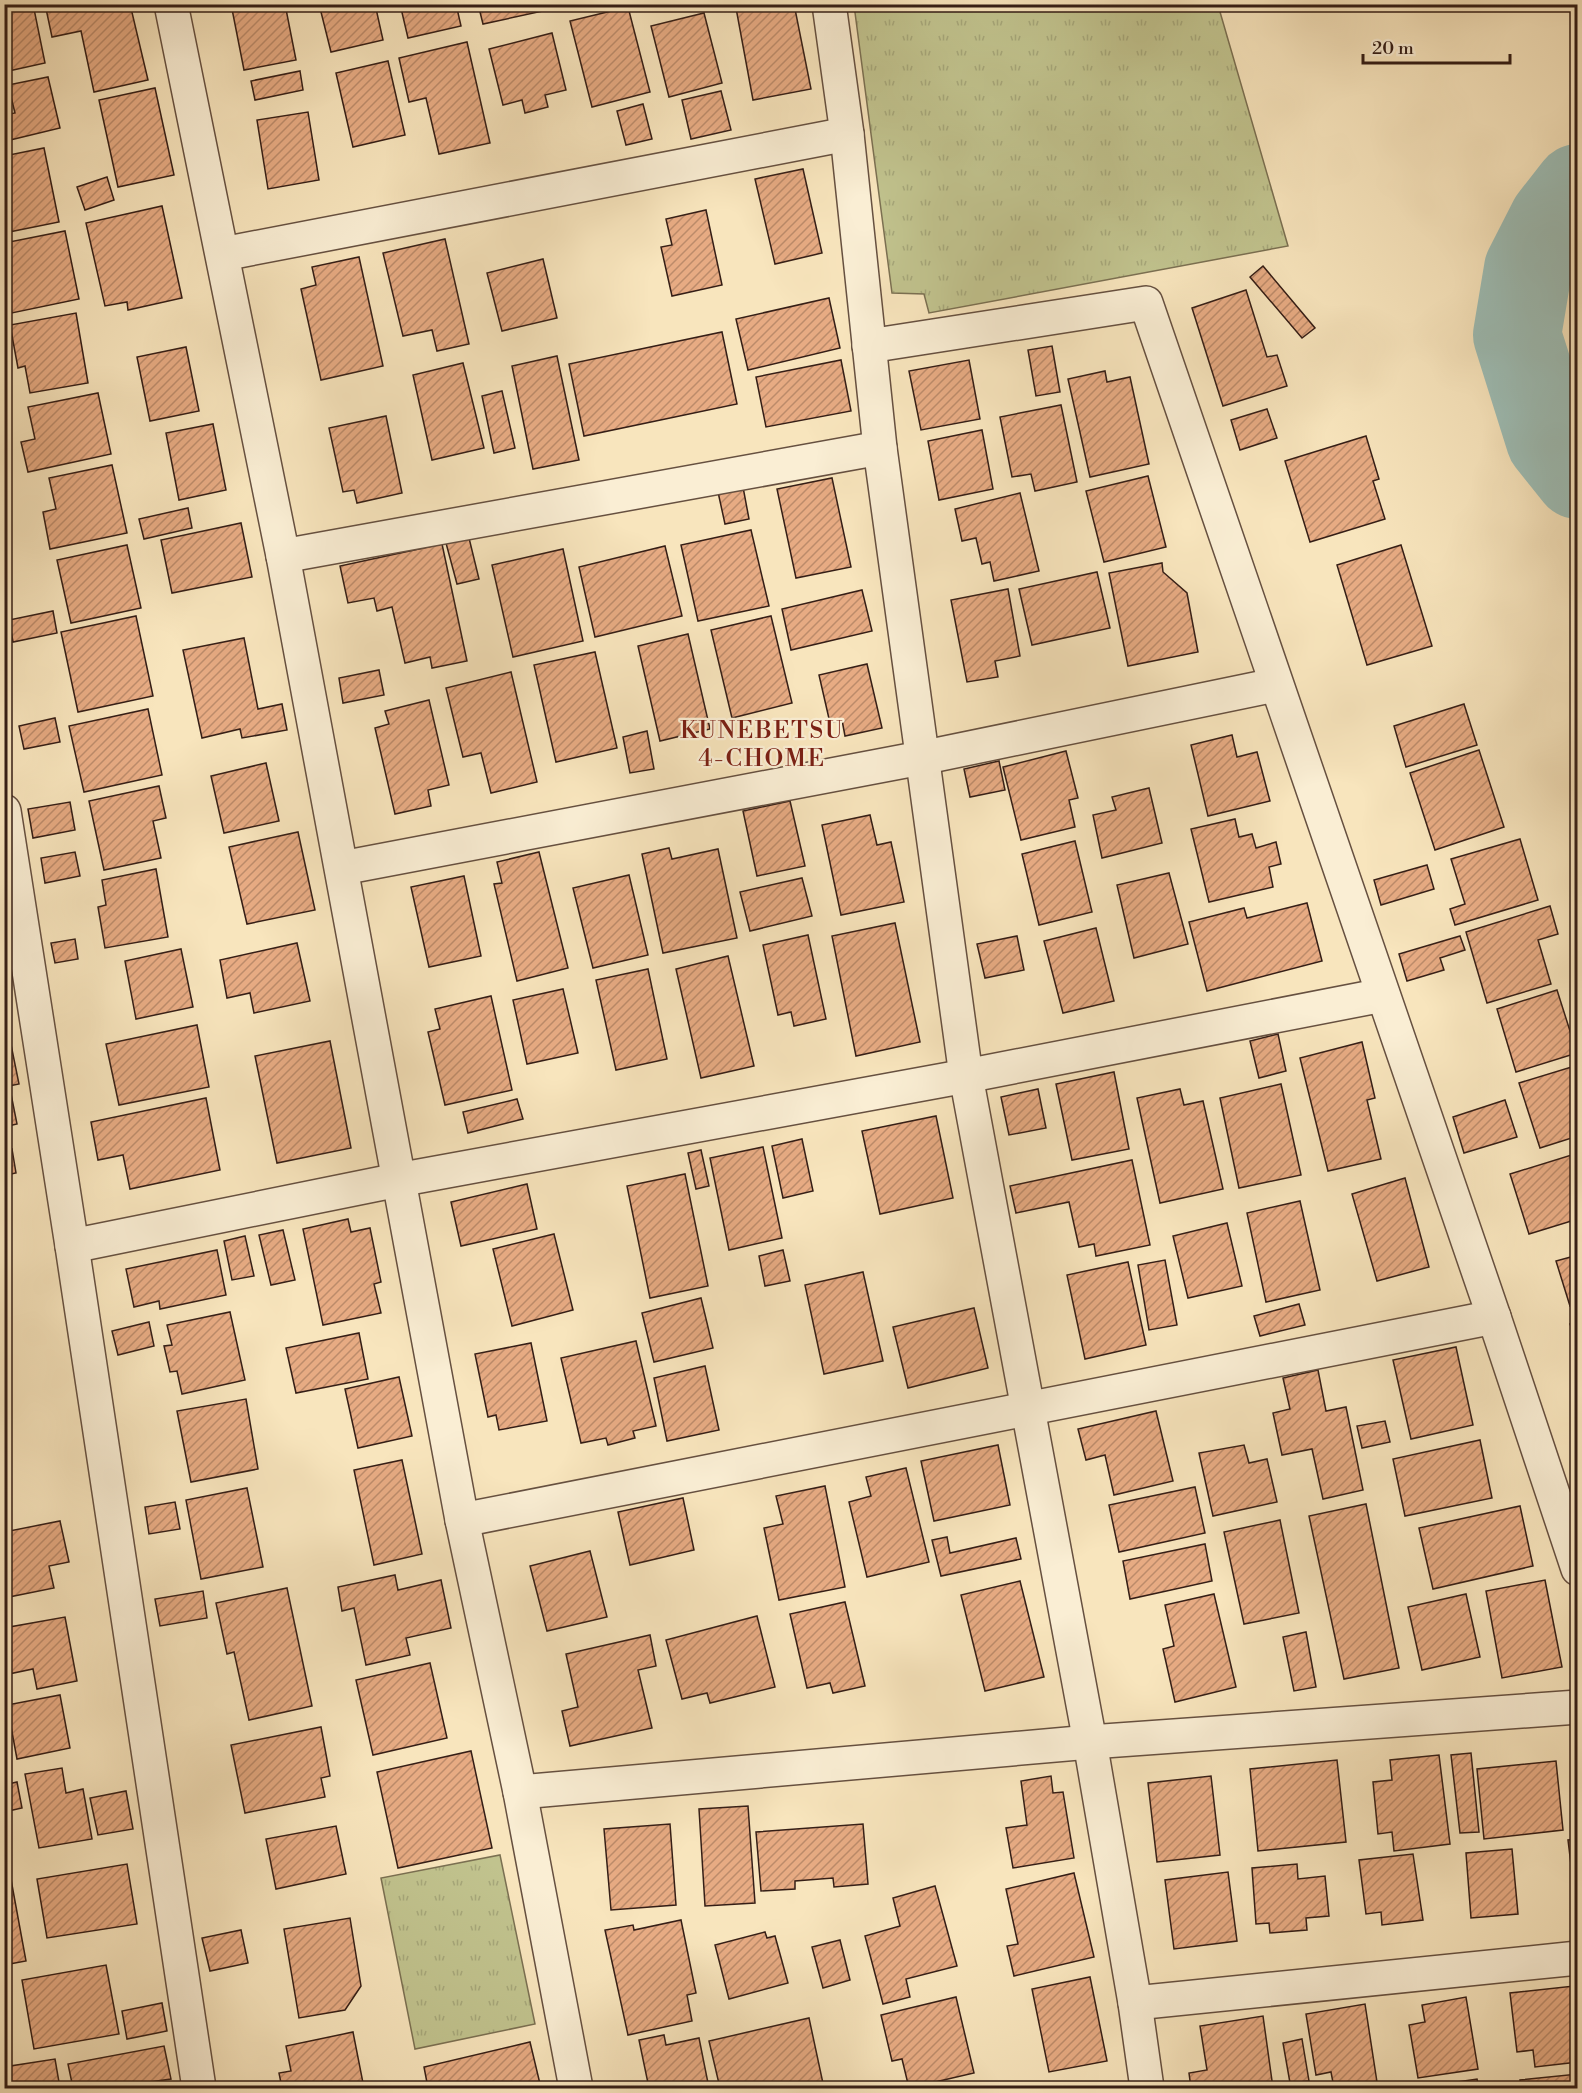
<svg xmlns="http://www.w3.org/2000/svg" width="1582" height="2093" font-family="'Libre Bodoni',serif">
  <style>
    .grass { fill: url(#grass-tufts); stroke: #7b7052; stroke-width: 1.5 }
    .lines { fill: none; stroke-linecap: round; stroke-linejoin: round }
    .river { stroke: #9ebeb6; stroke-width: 88 }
    .building { fill: url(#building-hatch); stroke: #351e16; stroke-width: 1.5 }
    .minor-casing { stroke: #665040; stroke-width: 36 }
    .minor { stroke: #faeed4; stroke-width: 33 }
    .labels { text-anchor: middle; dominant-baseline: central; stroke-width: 4.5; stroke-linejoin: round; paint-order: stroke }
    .neighbourhood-label { font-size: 24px; letter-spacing: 1.5px; fill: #7a1f14; stroke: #faeed4 }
  </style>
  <defs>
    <pattern id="grass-tufts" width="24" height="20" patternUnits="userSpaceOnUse" patternTransform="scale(1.5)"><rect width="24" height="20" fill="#c1c38e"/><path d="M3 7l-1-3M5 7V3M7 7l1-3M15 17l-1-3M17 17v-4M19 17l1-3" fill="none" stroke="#a6a77a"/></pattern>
    <pattern id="building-hatch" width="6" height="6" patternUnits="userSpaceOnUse" patternTransform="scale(1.5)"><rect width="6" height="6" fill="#e7ab83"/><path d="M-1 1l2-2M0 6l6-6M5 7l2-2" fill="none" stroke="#bc8b6a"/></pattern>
  </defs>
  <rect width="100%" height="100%" fill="#f8e5bd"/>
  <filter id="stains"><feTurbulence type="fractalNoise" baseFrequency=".00333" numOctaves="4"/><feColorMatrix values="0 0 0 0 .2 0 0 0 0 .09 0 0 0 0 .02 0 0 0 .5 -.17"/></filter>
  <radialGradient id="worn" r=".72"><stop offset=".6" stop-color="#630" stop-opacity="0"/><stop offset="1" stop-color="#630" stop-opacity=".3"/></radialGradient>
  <g class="grass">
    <polygon points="854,5 1218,5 1288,246 929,313 924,294 892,293"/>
    <polygon points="500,1855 535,2024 415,2049 381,1878"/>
  </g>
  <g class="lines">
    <polyline class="river" points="1578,188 1553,220 1528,269 1517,335 1550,440 1578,475"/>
  </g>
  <g class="building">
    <polygon points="4,4 33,4 45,63 4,72"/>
    <polygon points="45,4 130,4 148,80 94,92 81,31 52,37"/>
    <polygon points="231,4 285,4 296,60 244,70"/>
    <polygon points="319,4 375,4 383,40 331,52"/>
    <polygon points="400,4 456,4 461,26 408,38"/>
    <polygon points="478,4 542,4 543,11 483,24"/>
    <polygon points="753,4 794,4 811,89 753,100 736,8"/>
    <polygon points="628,7 650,92 592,107 570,21"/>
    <polygon points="704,13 722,83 669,97 651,26"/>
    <polygon points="552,33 566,90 545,95 548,107 525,113 522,100 503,105 489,49"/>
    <polygon points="467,42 490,143 439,154 426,98 409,102 399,58"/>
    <polygon points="388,61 405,135 353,147 336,73"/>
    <polygon points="300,71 303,90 255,100 251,81"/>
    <polygon points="48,77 60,128 6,141 4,115 15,113 8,85"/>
    <polygon points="155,88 174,175 118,187 99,100"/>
    <polygon points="721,91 731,130 691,139 682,100"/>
    <polygon points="643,104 652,139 626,145 617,111"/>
    <polygon points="308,112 319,180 268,189 257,120"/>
    <polygon points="44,148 59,222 4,233 4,156"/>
    <polygon points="803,169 822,253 775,264 755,179"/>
    <polygon points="107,177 114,200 85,210 77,187"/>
    <polygon points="162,206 182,298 128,310 127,302 105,306 86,223"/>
    <polygon points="706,210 722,285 672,296 661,247 672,245 666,219"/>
    <polygon points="65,231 79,299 7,314 4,304 4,243"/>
    <polygon points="445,239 469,344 437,351 432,330 403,336 383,253"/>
    <polygon points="359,257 383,366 321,380 301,289 316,285 312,267"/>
    <polygon points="543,259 557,318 502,331 487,273"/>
    <polygon points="1263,266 1315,328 1302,338 1250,277"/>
    <polygon points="1246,290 1267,357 1277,355 1287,386 1223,406 1192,308"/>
    <polygon points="829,298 840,348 748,370 736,319"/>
    <polygon points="76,313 88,383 30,393 25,366 18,368 10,325"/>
    <polygon points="722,332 737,404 584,436 569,364"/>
    <polygon points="1052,346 1060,392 1036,396 1028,350"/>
    <polygon points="186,347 199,411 150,421 137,357"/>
    <polygon points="557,356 579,460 533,469 512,366"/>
    <polygon points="841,360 851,411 766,427 756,377"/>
    <polygon points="969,360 980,419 921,430 909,371"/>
    <polygon points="463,363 484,448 432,460 413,375"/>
    <polygon points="1105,371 1107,382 1130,377 1149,464 1090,477 1068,379"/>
    <polygon points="502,391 515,448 494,453 482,396"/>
    <polygon points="98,393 111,454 28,472 21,442 35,439 28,407"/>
    <polygon points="1061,405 1077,482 1035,491 1031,474 1012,477 1000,417"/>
    <polygon points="1267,409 1277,438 1240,450 1231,420"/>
    <polygon points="386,416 402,493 357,503 354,490 343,492 329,428"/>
    <polygon points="213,424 226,490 179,500 166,433"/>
    <polygon points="982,430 993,489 939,500 928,441"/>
    <polygon points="1366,436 1379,479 1373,481 1385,519 1310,542 1285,461"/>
    <polygon points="112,465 127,533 50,549 43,512 56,509 49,478"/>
    <polygon points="1148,476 1166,547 1104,562 1086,491"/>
    <polygon points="832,478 851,567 796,578 777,489"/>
    <polygon points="743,487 749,519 725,524 718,492"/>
    <polygon points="1020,493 1039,571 994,581 990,562 982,564 976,538 962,541 955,509"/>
    <polygon points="188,508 192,528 144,539 139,519"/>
    <polygon points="241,523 252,577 172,593 161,540"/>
    <polygon points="751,530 769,606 698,621 681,545"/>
    <polygon points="469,538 479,579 457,584 446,543"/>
    <polygon points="442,544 467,661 432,668 430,657 405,663 392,607 377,611 374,598 348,603 340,566"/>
    <polygon points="127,545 141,608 71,623 57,560"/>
    <polygon points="1401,545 1432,646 1367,665 1337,565"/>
    <polygon points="665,546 682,616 595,637 579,567"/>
    <polygon points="563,549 583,641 513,657 492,565"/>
    <polygon points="1162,563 1163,572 1187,593 1198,652 1128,666 1109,573"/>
    <polygon points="1097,572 1110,628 1032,645 1019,589"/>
    <polygon points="1008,589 1020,656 995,661 998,677 967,682 951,600"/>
    <polygon points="862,590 872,631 791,650 782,609"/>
    <polygon points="53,611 57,633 13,642 9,620"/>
    <polygon points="136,616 153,696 78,712 61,632"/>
    <polygon points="771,616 792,703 732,718 711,630"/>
    <polygon points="688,634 710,729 660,741 638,646"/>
    <polygon points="244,638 258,709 282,704 287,730 242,738 240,729 202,738 183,650"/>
    <polygon points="595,652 617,748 556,762 534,665"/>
    <polygon points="867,664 882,728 845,736 842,720 830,723 819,675"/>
    <polygon points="379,670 384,695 343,703 339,678"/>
    <polygon points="511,672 537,782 491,793 481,753 463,757 446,688"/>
    <polygon points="429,700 449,785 428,790 431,806 395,814 375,728 389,724 385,711"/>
    <polygon points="1464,704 1477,745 1406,767 1394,726"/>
    <polygon points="148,709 162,775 84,792 69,726"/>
    <polygon points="55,718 60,742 24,749 19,726"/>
    <polygon points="647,731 654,769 630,773 623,737"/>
    <polygon points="1232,735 1237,757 1257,752 1270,801 1208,816 1191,745"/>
    <polygon points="1479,750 1504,827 1435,850 1410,773"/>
    <polygon points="1066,751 1078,798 1069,800 1075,827 1021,840 1003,767"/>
    <polygon points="999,761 1005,790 970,797 964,769"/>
    <polygon points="266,763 279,821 224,833 211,776"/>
    <polygon points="159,786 166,818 153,821 161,858 104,870 89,801"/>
    <polygon points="1149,788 1162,843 1102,858 1093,815 1116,810 1112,797"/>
    <polygon points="790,801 805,866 757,876 743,811"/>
    <polygon points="70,802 75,830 33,838 28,809"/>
    <polygon points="870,815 877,845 891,842 904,902 841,915 822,825"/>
    <polygon points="1235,819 1239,837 1252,834 1256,848 1276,842 1281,864 1269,867 1273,887 1209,902 1191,829"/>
    <polygon points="298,832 315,910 247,924 229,847"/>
    <polygon points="1520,839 1538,900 1455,925 1450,909 1465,904 1451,859"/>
    <polygon points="1075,841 1092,912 1039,925 1022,854"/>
    <polygon points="669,848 672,859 718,849 737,938 663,953 642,854"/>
    <polygon points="75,852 80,876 45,883 41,858"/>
    <polygon points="539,852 568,968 517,981 494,884 502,883 497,862"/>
    <polygon points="1427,865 1434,889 1381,905 1374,880"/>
    <polygon points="156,869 168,937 105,948 98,907 106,905 102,880"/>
    <polygon points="1169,873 1188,944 1134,958 1117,885"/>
    <polygon points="629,875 648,955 593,968 573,888"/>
    <polygon points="464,876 481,956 429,967 411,887"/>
    <polygon points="802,878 812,916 750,931 740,892"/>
    <polygon points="1307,903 1322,961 1207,991 1189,922 1244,908 1247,918"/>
    <polygon points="1550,906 1558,934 1538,940 1551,984 1487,1003 1466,932"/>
    <polygon points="895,923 920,1042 856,1056 832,936"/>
    <polygon points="1096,928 1114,1001 1063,1013 1044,941"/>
    <polygon points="808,935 826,1019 794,1026 791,1012 778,1015 763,945"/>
    <polygon points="1017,936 1024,970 985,978 977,944"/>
    <polygon points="1460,936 1465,950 1440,958 1444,970 1407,981 1399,954"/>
    <polygon points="75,939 78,959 55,963 51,943"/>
    <polygon points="297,943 310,1001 254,1013 250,993 227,998 220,960"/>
    <polygon points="181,949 193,1007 136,1019 125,961"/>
    <polygon points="728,956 754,1066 701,1078 676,969"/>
    <polygon points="648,969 667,1059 616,1070 596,980"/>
    <polygon points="563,989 578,1053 527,1064 513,1000"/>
    <polygon points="1557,990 1577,1053 1516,1072 1497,1009"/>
    <polygon points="491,996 512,1090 445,1105 428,1032 440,1029 435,1009"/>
    <polygon points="4,1010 19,1084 4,1087"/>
    <polygon points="197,1025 209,1087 119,1105 106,1044"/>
    <polygon points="1278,1034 1286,1071 1259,1078 1250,1041"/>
    <polygon points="330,1041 351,1148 277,1163 255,1056"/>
    <polygon points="1362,1042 1375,1098 1367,1100 1381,1159 1328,1171 1300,1058"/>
    <polygon points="1578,1065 1578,1136 1540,1148 1519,1083"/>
    <polygon points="1114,1072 1129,1149 1072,1160 1056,1084"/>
    <polygon points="1281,1084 1301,1175 1239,1188 1220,1098"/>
    <polygon points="1038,1089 1046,1128 1009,1135 1001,1097"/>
    <polygon points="1180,1089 1184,1105 1203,1101 1223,1189 1160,1203 1137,1098"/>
    <polygon points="11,1094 17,1124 4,1127 4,1095"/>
    <polygon points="206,1098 220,1170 130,1189 123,1155 98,1160 91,1122"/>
    <polygon points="517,1099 523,1119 468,1133 463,1112"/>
    <polygon points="1505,1100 1517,1137 1464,1153 1453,1117"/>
    <polygon points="936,1116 953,1198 880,1214 862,1131"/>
    <polygon points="802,1139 813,1191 783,1198 772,1146"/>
    <polygon points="763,1147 782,1238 729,1250 710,1158"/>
    <polygon points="12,1149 16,1173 6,1175 10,1196 4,1197 4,1151"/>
    <polygon points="701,1150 709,1186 696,1189 688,1153"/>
    <polygon points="1578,1153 1578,1219 1529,1234 1510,1174"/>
    <polygon points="1132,1160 1150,1245 1096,1256 1094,1244 1079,1247 1069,1202 1016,1213 1010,1186"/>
    <polygon points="685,1174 708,1286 650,1298 627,1186"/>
    <polygon points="1405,1178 1429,1267 1377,1281 1352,1194"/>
    <polygon points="527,1184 537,1229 461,1246 451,1202"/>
    <polygon points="1300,1201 1320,1290 1266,1302 1247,1213"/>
    <polygon points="348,1219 351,1232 370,1228 381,1282 374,1284 381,1313 323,1325 303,1229"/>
    <polygon points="1227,1223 1242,1286 1188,1298 1173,1236"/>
    <polygon points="283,1230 295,1280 271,1285 259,1235"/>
    <polygon points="554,1234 573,1310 512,1326 493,1249"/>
    <polygon points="245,1236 254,1276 232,1280 224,1241"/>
    <polygon points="217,1250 226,1295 160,1309 159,1301 134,1307 126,1269"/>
    <polygon points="783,1250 790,1281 765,1286 759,1256"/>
    <polygon points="1578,1255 1578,1304 1570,1306 1556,1261"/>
    <polygon points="1165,1260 1177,1325 1149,1330 1138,1265"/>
    <polygon points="1128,1262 1146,1345 1085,1359 1067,1275"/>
    <polygon points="863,1272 883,1361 824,1374 805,1285"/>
    <polygon points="701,1298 713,1348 654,1362 642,1313"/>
    <polygon points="1299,1304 1305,1325 1260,1336 1254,1316"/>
    <polygon points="974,1308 988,1368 908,1388 893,1327"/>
    <polygon points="230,1312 245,1380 182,1394 177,1371 170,1372 164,1346 172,1345 167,1325"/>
    <polygon points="1578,1321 1578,1347 1570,1324"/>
    <polygon points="149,1322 154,1346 118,1355 112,1331"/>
    <polygon points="359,1333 368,1379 296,1393 286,1348"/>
    <polygon points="636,1341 656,1426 633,1431 635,1438 608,1445 606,1438 581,1443 561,1358"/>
    <polygon points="531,1343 547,1421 499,1430 496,1415 488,1417 475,1354"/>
    <polygon points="1456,1347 1473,1425 1411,1439 1393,1360"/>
    <polygon points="705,1366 719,1430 667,1441 654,1378"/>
    <polygon points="1318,1370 1326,1411 1346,1407 1363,1490 1323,1499 1312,1449 1282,1455 1273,1413 1290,1409 1283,1378"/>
    <polygon points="399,1377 412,1436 358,1448 345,1389"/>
    <polygon points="246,1399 258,1469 191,1482 177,1411"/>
    <polygon points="1156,1411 1173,1481 1114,1495 1105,1455 1086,1460 1078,1429"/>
    <polygon points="1385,1421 1390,1442 1362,1448 1357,1426"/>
    <polygon points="1480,1440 1492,1498 1405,1516 1393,1459"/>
    <polygon points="998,1445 1010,1505 934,1521 921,1461"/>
    <polygon points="1244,1445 1249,1463 1267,1459 1277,1502 1213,1516 1199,1453"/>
    <polygon points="402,1460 422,1554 374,1565 354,1470"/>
    <polygon points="906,1468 929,1562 867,1577 849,1502 871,1496 866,1477"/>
    <polygon points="825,1486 845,1587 779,1600 764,1528 783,1524 776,1496"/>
    <polygon points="1195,1487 1205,1533 1119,1552 1109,1505"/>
    <polygon points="247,1488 263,1567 201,1579 186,1500"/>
    <polygon points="683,1498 694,1550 630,1565 618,1512"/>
    <polygon points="175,1502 180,1529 149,1534 145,1507"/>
    <polygon points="1366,1504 1399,1668 1344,1679 1309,1516"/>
    <polygon points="1520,1506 1533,1566 1433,1589 1419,1528"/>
    <polygon points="1280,1520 1299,1613 1244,1624 1224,1532"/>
    <polygon points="60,1521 69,1562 49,1566 54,1588 4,1598 4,1532"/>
    <polygon points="947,1537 950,1553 1016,1538 1021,1559 941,1576 932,1540"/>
    <polygon points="1205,1544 1212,1581 1130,1599 1123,1561"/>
    <polygon points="590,1551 607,1617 547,1631 530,1566"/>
    <polygon points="395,1575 398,1590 441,1580 451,1628 406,1638 410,1655 366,1665 354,1608 342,1611 338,1587"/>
    <polygon points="1545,1580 1562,1667 1502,1678 1486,1591"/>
    <polygon points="1020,1581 1044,1677 985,1691 961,1595"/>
    <polygon points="287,1588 312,1706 249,1720 234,1652 227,1654 216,1603"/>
    <polygon points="203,1591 207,1618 160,1626 155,1599"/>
    <polygon points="1214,1594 1236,1687 1175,1702 1163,1649 1174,1646 1165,1605"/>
    <polygon points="1466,1594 1480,1657 1422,1670 1408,1607"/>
    <polygon points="845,1602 865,1686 833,1693 830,1683 807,1688 790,1614"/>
    <polygon points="757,1616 775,1687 710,1703 707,1693 682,1699 666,1640"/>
    <polygon points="65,1617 77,1681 37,1689 33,1669 4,1675 4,1628"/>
    <polygon points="1306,1632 1316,1687 1294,1691 1283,1637"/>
    <polygon points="650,1635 656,1666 638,1670 652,1728 570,1746 562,1711 578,1707 566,1654"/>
    <polygon points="430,1663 447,1738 373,1755 356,1680"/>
    <polygon points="60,1695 70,1748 17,1759 7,1705"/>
    <polygon points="321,1727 330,1776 321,1778 325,1797 245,1813 231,1745"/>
    <polygon points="471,1751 492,1848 398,1868 377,1772"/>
    <polygon points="1471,1753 1479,1832 1460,1833 1451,1755"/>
    <polygon points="1439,1755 1450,1844 1394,1851 1392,1832 1378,1834 1373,1782 1392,1780 1390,1760"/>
    <polygon points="1337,1760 1346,1842 1258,1851 1250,1769"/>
    <polygon points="1556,1761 1563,1830 1484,1839 1477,1769"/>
    <polygon points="62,1768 66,1793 83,1789 92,1839 39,1848 25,1774"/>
    <polygon points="1051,1776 1053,1793 1063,1792 1074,1858 1013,1868 1006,1828 1027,1825 1021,1781"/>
    <polygon points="1211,1776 1220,1855 1157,1862 1148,1783"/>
    <polygon points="17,1782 22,1808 4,1812 4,1785"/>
    <polygon points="126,1791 133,1829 98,1835 90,1798"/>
    <polygon points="748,1806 755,1903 705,1906 699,1809"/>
    <polygon points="670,1824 676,1905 611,1910 604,1829"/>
    <polygon points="863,1824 868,1884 834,1887 833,1878 795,1881 795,1889 761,1891 756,1832"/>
    <polygon points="336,1826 346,1874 276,1889 266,1839"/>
    <polygon points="1578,1839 1578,1897 1575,1898 1568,1840"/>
    <polygon points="1512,1849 1518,1914 1471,1918 1466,1853"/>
    <polygon points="1413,1854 1423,1920 1382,1925 1381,1912 1366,1914 1359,1860"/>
    <polygon points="127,1864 137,1924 47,1938 37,1879"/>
    <polygon points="1297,1864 1298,1879 1325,1876 1329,1916 1306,1918 1307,1930 1270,1933 1269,1923 1256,1924 1252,1868"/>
    <polygon points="1228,1872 1237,1941 1174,1949 1165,1880"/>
    <polygon points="1074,1873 1094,1957 1014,1976 1007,1946 1018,1944 1006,1889"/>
    <polygon points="10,1874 26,1961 4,1965 4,1875"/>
    <polygon points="935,1886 957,1966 906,1979 910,1997 883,2004 865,1936 900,1926 893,1898"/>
    <polygon points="350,1918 361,1986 345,2010 299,2018 284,1929"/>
    <polygon points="681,1920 696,1993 687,1995 692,2021 628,2035 605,1930 633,1925 634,1930"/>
    <polygon points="241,1930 248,1963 210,1971 202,1938"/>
    <polygon points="765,1932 767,1938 775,1936 788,1983 729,1999 715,1945"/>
    <polygon points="840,1940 850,1980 823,1988 812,1947"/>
    <polygon points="106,1965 119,2034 34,2049 22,1980"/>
    <polygon points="1090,1977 1107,2061 1049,2072 1032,1989"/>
    <polygon points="1574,1986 1578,2017 1578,2062 1535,2067 1533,2050 1517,2052 1510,1993"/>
    <polygon points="956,1997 974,2073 909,2088 902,2059 892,2061 881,2015"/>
    <polygon points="1466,1997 1478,2069 1418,2078 1409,2025 1425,2022 1422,2005"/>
    <polygon points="162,2003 167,2031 127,2039 122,2011"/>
    <polygon points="1365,2004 1377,2082 1334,2088 1331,2072 1316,2075 1306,2014"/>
    <polygon points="1263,2016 1273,2088 1191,2088 1189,2073 1207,2070 1200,2026"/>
    <polygon points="809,2018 824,2088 720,2088 709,2041"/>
    <polygon points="353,2032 364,2088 282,2088 279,2073 291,2071 286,2046"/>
    <polygon points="664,2035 666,2045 699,2038 709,2088 649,2088 639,2040"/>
    <polygon points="1302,2039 1309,2081 1290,2083 1283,2043"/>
    <polygon points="530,2042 541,2088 428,2088 424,2067"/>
    <polygon points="164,2046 171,2079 143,2083 144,2088 73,2088 68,2064"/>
    <polygon points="55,2059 60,2088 4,2088 4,2067"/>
    <polygon points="1578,2074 1578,2088 1521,2088 1520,2080"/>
    <polygon points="1477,2079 1479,2088 1416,2088"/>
  </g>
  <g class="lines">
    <g class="minor-casing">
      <g id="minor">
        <polyline points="171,4 283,556 462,1520 520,1792 576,2088"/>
        <polyline points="829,4 847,134 880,448 966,1076 1090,1742 1135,2003 1147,2088"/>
        <polyline points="223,254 847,134"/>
        <polyline points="869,346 1146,303 1494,1317 1578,1569"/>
        <polyline points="283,556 880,448"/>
        <polyline points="4,811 72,1246 199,2088"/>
        <polyline points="342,868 921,758 1275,685"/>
        <polyline points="72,1246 398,1180 966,1076 1383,995"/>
        <polyline points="462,1520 1494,1317"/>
        <polyline points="520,1792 1090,1742 1578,1707"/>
        <polyline points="1135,2003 1578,1958"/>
      </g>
    </g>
    <use href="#minor" class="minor"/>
  </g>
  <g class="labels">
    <g class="neighbourhood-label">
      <text x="762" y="731">KUNEBETSU<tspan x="762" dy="28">4-CHOME</tspan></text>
    </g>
  </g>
  <rect width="1582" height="2093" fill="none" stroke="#f8e5bd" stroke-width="24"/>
  <rect x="6" y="6" width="1570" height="2081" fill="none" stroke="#351e16" stroke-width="3"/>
  <rect x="12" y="12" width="1558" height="2069" fill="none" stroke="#351e16" stroke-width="1.5"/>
  <path d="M1363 54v9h147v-9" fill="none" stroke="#351e16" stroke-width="3"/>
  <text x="1372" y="54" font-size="18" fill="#351e16" stroke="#faeed4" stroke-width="4.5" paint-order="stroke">20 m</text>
  <rect width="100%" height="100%" filter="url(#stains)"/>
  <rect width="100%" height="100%" fill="url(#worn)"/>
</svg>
